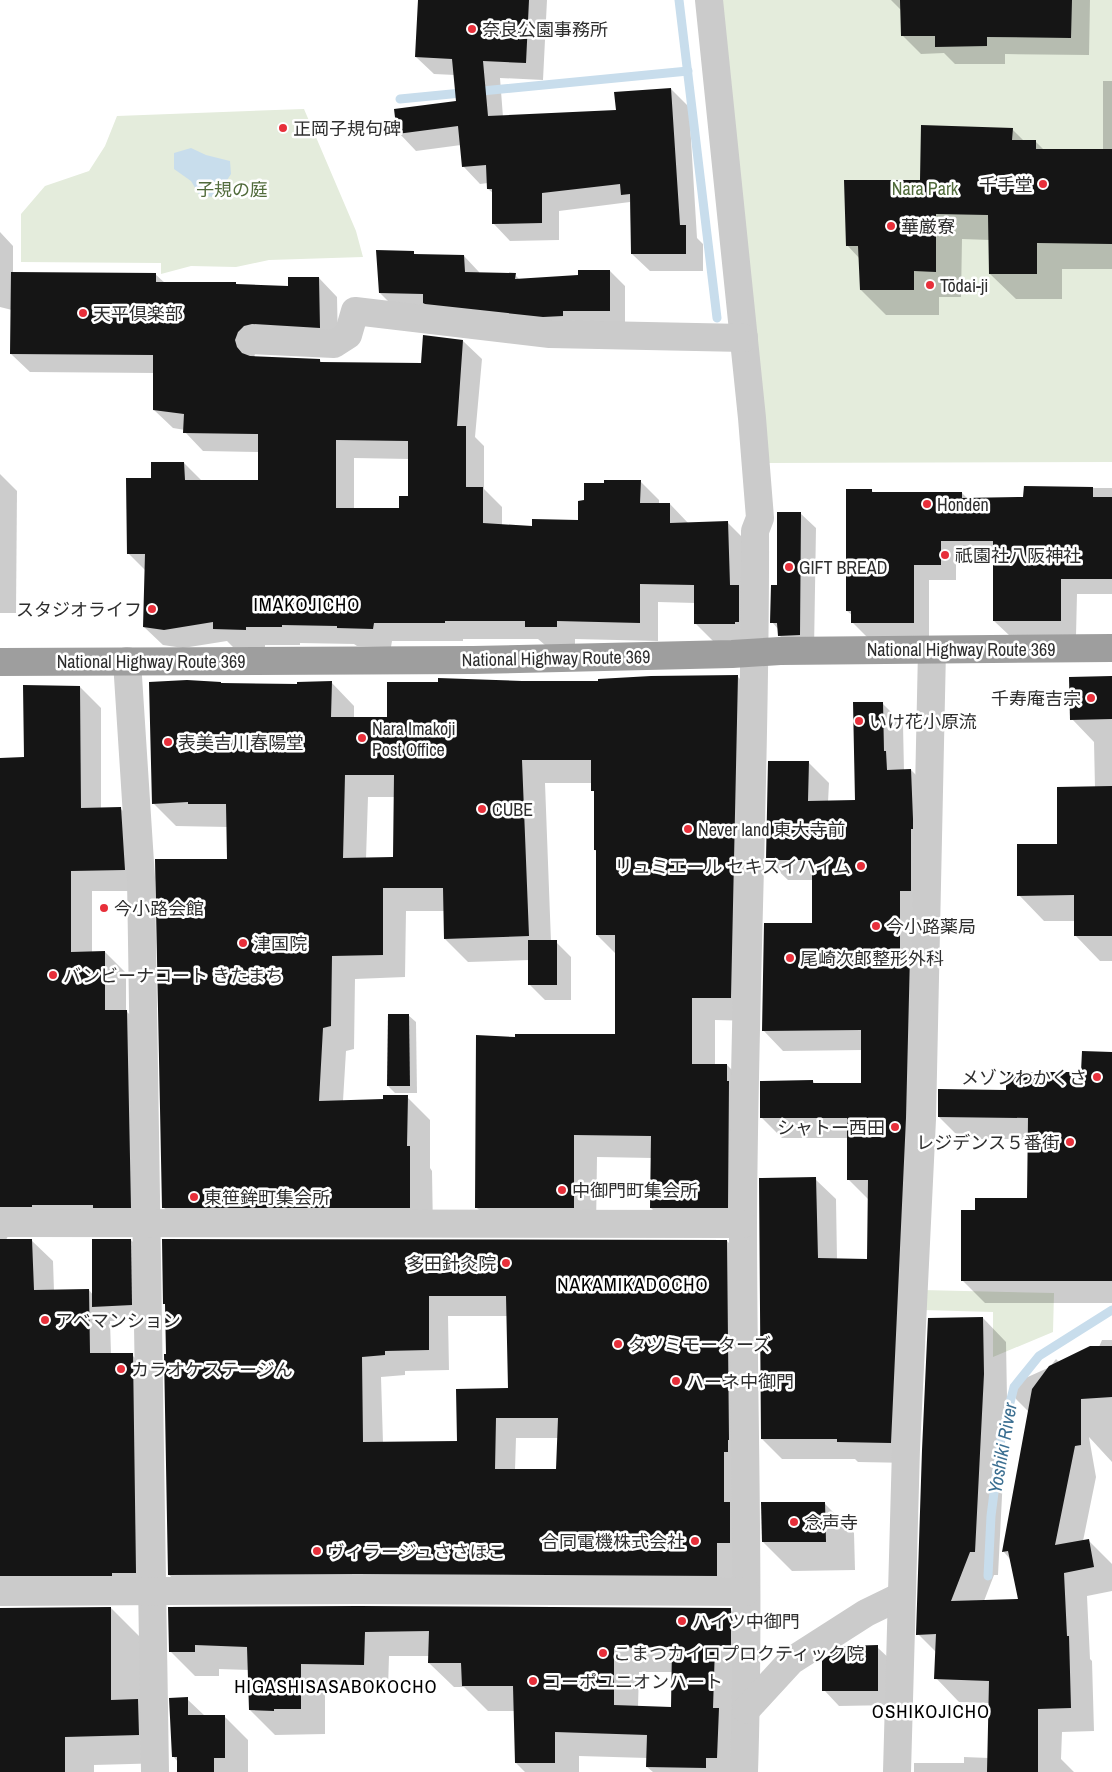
<svg xmlns="http://www.w3.org/2000/svg" width="1112" height="1772" font-family="'Archivo Narrow','Noto Sans JP',sans-serif">
  <style>
    .green { fill: #e4ecdc }
    .water { fill: #c8ddec }
    .shadow { fill: #0003; fill-rule: evenodd }
    .lines { fill: none; stroke-linecap: round; stroke-linejoin: round }
    .stream { stroke: #c8ddec; stroke-width: 9 }
    .building { fill: #151515; fill-rule: evenodd }
    .minor { stroke: #cbcbcb; stroke-width: 28 }
    .trunk { stroke: #9e9e9e; stroke-width: 28 }
    .poi-dot { fill: #e72f3a; stroke: #fff; stroke-width: 2 }
    .labels { text-anchor: middle; dominant-baseline: central; stroke-width: 5; stroke-linejoin: round; paint-order: stroke }
    .poi-label { font-size: 18px; fill: #2e2e2e; stroke: #fff; text-anchor: start }
    .park-label { font-size: 18px; fill: #516b3b; stroke: #fff }
    .street-label { font-size: 18px; fill: #2e2e2e; stroke: #fff }
    .neighbourhood-label { font-size: 19px; letter-spacing: 1px; fill: #000; stroke: #fff }
    .water-label { font-size: 19px; font-style: italic; fill: #3b6f91; stroke: #fff }
  </style>
  <rect width="100%" height="100%" fill="#fff"/>
  <g class="green">
    <polygon points="717,0 1112,0 1112,462 768,463"/>
    <polygon points="304,109 356,231 363,257 269,260 236,267 191,266 161,274 161,263 21,262 21,214 45,186 89,171 105,146 117,116"/>
    <polygon points="922,1290 1054,1293 1053,1332 993,1357 993,1312 922,1310"/>
  </g>
  <polygon class="water" points="191,148 206,155 230,161 231,174 216,197 200,196 191,181 174,169 174,153"/>
  <g class="shadow">
    <polygon points="419,0 547,0 543,80 500,78 503,117 617,111 671,89 689,107 697,238 703,244 703,271 650,271 632,254 630,202 559,211 559,240 510,241 493,223 493,193 488,189 488,183 480,184 463,166 461,145 416,151 399,133 457,102 455,75 434,74 416,57"/>
    <polygon points="891,0 1090,0 1089,55 1005,54 1005,64 955,64 944,53 921,54 903,36 902,11"/>
    <polygon points="1103,81 1112,81 1112,269 1062,269 1062,299 1016,299 990,274 990,240 962,239 961,297 939,297 939,315 886,315 861,290 860,259 847,245 921,181 1012,129 1024,141 1036,142 1044,150 1103,150"/>
    <path d="M0,232L13,246V273L155,274L165,283H235L238,285L289,287L319,278L337,297L338,346L256,351L254,357L320,360L322,363L422,364L463,341L482,359L475,437L484,446V489L502,507V526L534,528L579,522L586,501L605,484L640,481L659,500V504H670L689,524L728,523L746,541L757,640L714,642L695,623V603L658,602V641L575,639V645H545L538,639H463V641H392L391,647L357,646L354,644L300,643V645H265V648L233,647L227,641L183,648L163,645L144,627L146,571L128,553L152,479L184,463L202,481H259V452L203,451L185,432V430L173,428L154,410V373L30,372L11,354L12,310L0,307ZM354,458L409,459V497L401,509H354Z"/>
    <polygon points="413,253 416,255 464,256 479,272 479,274 515,275 520,280 579,276 610,271 625,286 625,326 577,326 395,308 380,293"/>
    <polygon points="0,474 17,491 16,613 0,613"/>
    <polygon points="1025,488 1112,488 1112,594 1077,594 1076,636 1010,636 994,621 994,556 956,556 956,580 929,580 929,638 868,638 852,622 852,615 847,611 871,490 874,493 962,493 968,499 1025,498"/>
    <polygon points="800,513 816,528 814,650 794,650 779,635 779,630 772,622 779,587"/>
    <path d="M738,677L761,700L754,1021L715,1020V1065H727L750,1088V1231H674L651,1208L652,1158L597,1157L596,1231H500L477,1208L516,1038L616,1035L617,955L597,935V852L595,850V792L593,790V783H545L551,942H556L571,957V1000H545L530,985V960L468,962L445,939L444,911H406L405,977L355,979L354,1049L346,1051L343,1101L384,1100L407,1097L430,1120V1168L432,1171L433,1231L186,1230L163,1207L229,861L228,827L176,826L153,803L222,685L299,686L331,682L354,706V719H388L522,682L599,683ZM368,797H395L394,858L366,859Z"/>
    <polygon points="1112,678 1112,961 1100,961 1075,935 1075,921 1044,921 1019,895 1058,845 1095,788 1094,742 1072,719"/>
    <polygon points="80,687 101,708 101,808 120,808 141,829 145,891 92,891 92,953 105,952 126,973 126,1011 148,1032 151,1228 8,1236 6,1240 31,1240 53,1261 54,1291 89,1290 93,1295 131,1240 146,1255 147,1320 110,1321 111,1354 132,1355 153,1376 157,1593 0,1595 0,759 26,758"/>
    <polygon points="882,703 903,724 904,771 911,770 932,791 911,1463 858,1462 855,1459 782,1459 762,1439 815,1179 836,1199 837,1260 868,1260 869,1200 848,1179 848,1138 782,1138 761,1117 813,1081 815,1084 862,1084 862,1050 783,1051 763,1030 813,924 813,880 788,880 767,860 808,762 829,783 828,802 856,802"/>
    <polygon points="408,1015 416,1022 417,1093 395,1093 388,1086"/>
    <polygon points="1112,1053 1112,1303 985,1303 963,1281 976,1212 1029,1199 1029,1139 961,1139 939,1117 1007,1091 1083,1074"/>
    <path d="M727,1241L747,1261L737,1596L190,1595L169,1575L166,1306L165,1304ZM448,1316H508L510,1389L458,1442L383,1443L381,1377L405,1375V1371L449,1370ZM516,1438H558L557,1470H515Z"/>
    <polygon points="983,1318 1006,1342 1007,1398 998,1575 994,1575 984,1601 1020,1600 1010,1559 1003,1551 1029,1412 1016,1399 1010,1385 1050,1367 1056,1359 1059,1362 1099,1347 1102,1340 1112,1340 1112,1462 1089,1437 1096,1477 1083,1541 1088,1540 1112,1564 1112,1591 1087,1596 1090,1659 1092,1661 1094,1731 1062,1732 1061,1759 1074,1772 914,1772 914,1763 964,1763 964,1757 989,1758 990,1703 959,1702 936,1678 937,1653 918,1634"/>
    <polygon points="825,1504 854,1533 855,1570 792,1571 763,1542"/>
    <polygon points="111,1608 140,1637 140,1702 167,1729 167,1763 94,1765 94,1772 0,1772 0,1609"/>
    <path d="M169,1608L730,1609L755,1634L741,1772H653L647,1767V1758L579,1756V1772H525L516,1763L515,1711H488L464,1687H454L429,1663V1656H389L388,1689L325,1688V1734L275,1735L250,1710L249,1670L219,1669V1676H195L170,1651ZM639,1672H673L672,1708L638,1707Z"/>
    <polygon points="877,1647 893,1662 893,1705 839,1706 824,1690"/>
    <polygon points="187,1699 205,1716 224,1716 248,1740 248,1772 178,1772 178,1762 173,1756"/>
  </g>
  <g class="lines">
    <g class="stream">
      <polyline points="679,0 717,318"/>
      <polyline points="400,99 688,71"/>
      <polyline points="988,1576 991,1516 1001,1438 1014,1387 1039,1356 1112,1310"/>
    </g>
  </g>
  <g class="building">
    <polygon points="418,0 529,0 526,63 483,61 488,116 616,110 614,92 671,88 680,225 686,225 686,254 631,254 630,194 621,195 620,184 542,193 542,223 492,224 492,189 487,189 486,165 462,167 458,126 397,134 394,109 456,101 452,59 415,57"/>
    <polygon points="900,0 1072,0 1071,38 987,37 987,46 935,47 935,36 901,36"/>
    <polygon points="921,125 1013,128 1012,140 1036,140 1036,149 1112,149 1112,244 1037,243 1037,274 989,274 988,215 936,214 936,272 914,271 914,290 860,290 858,246 846,246 844,180 920,180"/>
    <polygon points="376,250 414,251 414,254 464,255 465,272 516,273 515,279 578,275 578,270 610,270 610,311 563,311 563,316 543,317 425,304 423,303 423,294 379,293"/>
    <path d="M11,272L156,273V282H236V284L288,286V277H319L320,328L252,324L244,326L238,332L235,340L237,347L242,353L250,356L320,359V362L421,363L423,335L463,340L457,426H466V487H483V523L532,526V519L578,520V501L584,500V483H604V480H641L640,503H670V523L728,521L730,585H739V622H735V624H694V585L640,584V623L557,621V627H525V621H445V623H374L373,629L337,628V626L282,625V627H246V630L213,629V622L164,630L143,627L145,554H127L126,478H151V462H184L185,480H258V434L183,433L184,414L153,410V355L10,354ZM336,440L408,441V496H399V508H336Z"/>
    <polygon points="1024,486 1093,487 1093,497 1112,497 1112,579 1061,579 1061,621 993,621 993,541 941,541 941,565 914,565 914,623 851,623 851,611 846,611 846,489 872,489 872,492 962,492 962,498 1023,497"/>
    <polygon points="777,512 801,512 800,635 778,636 777,623 770,623 771,585 777,585"/>
    <path d="M738,675L731,998H692V1064H727V1081H729L728,1208H650L651,1136L574,1135V1208H475L476,1035L515,1037V1034H615V935H596V850H594V791H591V760H522L529,936L444,939L443,888H383V955L332,956L331,1026L323,1028L319,1101L383,1099V1095H408L407,1146H410V1208H162L155,859H227L226,804H188V802L152,804L149,682L187,680L221,682V683L297,684V682L332,681L331,717H387V682H438V678L522,681H598V679L651,676ZM345,775H394L393,857L343,858Z"/>
    <polygon points="1112,676 1112,719 1070,720 1069,677"/>
    <polygon points="23,685 80,686 81,808 121,807 125,870 71,871 71,952 105,951 105,1010 127,1010 131,1208 93,1208 93,1205 32,1205 32,1207 0,1207 0,758 24,757"/>
    <polygon points="853,702 883,702 884,751 886,751 887,770 911,769 913,819 913,829 911,829 911,891 900,891 900,955 910,955 906,1118 891,1443 837,1442 837,1439 761,1439 759,1178 816,1177 818,1258 867,1259 868,1180 847,1180 847,1118 760,1118 760,1081 813,1080 813,1083 861,1083 861,1030 762,1031 764,923 812,923 812,860 766,860 768,761 809,761 808,801 855,800"/>
    <polygon points="1112,786 1112,936 1074,936 1074,895 1017,896 1017,844 1057,844 1057,787"/>
    <rect x="528" y="940" width="29" height="45"/>
    <polygon points="388,1014 409,1014 410,1086 387,1086"/>
    <polygon points="1082,1051 1112,1052 1112,1281 961,1281 961,1210 975,1210 975,1198 1027,1198 1028,1118 938,1117 938,1089 1006,1090 1006,1072 1081,1072"/>
    <polygon points="0,1239 32,1239 34,1290 89,1289 90,1353 133,1353 136,1573 112,1573 112,1576 0,1576"/>
    <polygon points="92,1239 131,1239 132,1305 92,1307"/>
    <path d="M162,1239L727,1240L729,1440H728V1452H724V1502H730V1543H717V1576L358,1574L168,1575L164,1354H166L165,1304H163ZM429,1296H506L508,1388L456,1389L457,1441L363,1442L362,1357L385,1355V1351L429,1350ZM496,1418H558L556,1469H495Z"/>
    <polygon points="983,1317 984,1374 975,1552 970,1552 951,1601 1018,1599 1008,1551 1002,1552 1032,1389 1049,1366 1090,1346 1112,1346 1112,1397 1081,1399 1081,1445 1075,1446 1055,1545 1089,1539 1094,1567 1064,1573 1067,1636 1069,1636 1071,1708 1038,1709 1038,1772 987,1772 989,1681 934,1679 936,1634 916,1635 922,1450 928,1318"/>
    <polygon points="761,1502 825,1502 826,1542 762,1542"/>
    <path d="M358,1606L731,1608V1646H715L713,1708H719L717,1758H706V1768L646,1767L647,1735L555,1732V1763H515L513,1686H462L461,1663H428L429,1631L365,1632L364,1665L301,1664V1709H274V1711L249,1710L247,1647L195,1645V1652H169L168,1607ZM672,1647L671,1707L614,1705V1648Z"/>
    <polygon points="111,1607 111,1700 138,1699 139,1735 65,1737 65,1772 0,1772 0,1608"/>
    <polygon points="878,1645 878,1691 822,1691 822,1660 844,1646"/>
    <polygon points="188,1697 188,1715 225,1715 225,1758 214,1758 214,1772 177,1772 177,1757 172,1757 169,1698"/>
  </g>
  <g class="lines">
    <g class="minor">
      <path d="M709,0L752,418L760,518L755,531C756,762 744,993 743,1223C743,1406 750,1589 744,1772"/>
      <polyline points="251,340 334,344 348,335 355,311 550,334 744,338"/>
      <polyline points="127,661 141,878 155,1772"/>
      <polyline points="0,1223 743,1224"/>
      <polyline points="0,1592 358,1590 746,1592"/>
      <polyline points="746,1710 791,1661 866,1613 901,1596"/>
      <polyline points="897,1772 906,1449 922,1119 932,650"/>
    </g>
    <polyline class="trunk" points="0,662 473,660 732,654 780,651 1112,648"/>
  </g>
  <g class="poi-dot">
    <circle cx="472" cy="29" r="5"/>
    <circle cx="283" cy="128" r="5"/>
    <circle cx="1043" cy="184" r="5"/>
    <circle cx="891" cy="226" r="5"/>
    <circle cx="930" cy="285" r="5"/>
    <circle cx="83" cy="313" r="5"/>
    <circle cx="927" cy="504" r="5"/>
    <circle cx="945" cy="555" r="5"/>
    <circle cx="789" cy="567" r="5"/>
    <circle cx="152" cy="609" r="5"/>
    <circle cx="1091" cy="698" r="5"/>
    <circle cx="859" cy="721" r="5"/>
    <circle cx="362" cy="738" r="5"/>
    <circle cx="168" cy="742" r="5"/>
    <circle cx="482" cy="809" r="5"/>
    <circle cx="688" cy="829" r="5"/>
    <circle cx="861" cy="866" r="5"/>
    <circle cx="104" cy="908" r="5"/>
    <circle cx="876" cy="926" r="5"/>
    <circle cx="243" cy="943" r="5"/>
    <circle cx="790" cy="958" r="5"/>
    <circle cx="53" cy="975" r="5"/>
    <circle cx="1097" cy="1077" r="5"/>
    <circle cx="895" cy="1127" r="5"/>
    <circle cx="1070" cy="1142" r="5"/>
    <circle cx="562" cy="1190" r="5"/>
    <circle cx="194" cy="1197" r="5"/>
    <circle cx="506" cy="1263" r="5"/>
    <circle cx="45" cy="1320" r="5"/>
    <circle cx="618" cy="1344" r="5"/>
    <circle cx="121" cy="1369" r="5"/>
    <circle cx="676" cy="1381" r="5"/>
    <circle cx="794" cy="1522" r="5"/>
    <circle cx="695" cy="1541" r="5"/>
    <circle cx="317" cy="1551" r="5"/>
    <circle cx="682" cy="1621" r="5"/>
    <circle cx="603" cy="1653" r="5"/>
    <circle cx="533" cy="1681" r="5"/>
  </g>
  <g class="labels">
    <g class="poi-label">
      <text x="482" y="29">奈良公園事務所</text>
      <text x="293" y="128">正岡子規句碑</text>
      <text x="1033" y="184" text-anchor="end">千手堂</text>
      <text x="901" y="226">華厳寮</text>
      <text x="940" y="285">Tōdai-ji</text>
      <text x="93" y="313">天平倶楽部</text>
      <text x="937" y="504">Honden</text>
      <text x="955" y="555">祇園社八阪神社</text>
      <text x="799" y="567">GIFT BREAD</text>
      <text x="142" y="609" text-anchor="end">スタジオライフ</text>
      <text x="1081" y="698" text-anchor="end">千寿庵吉宗</text>
      <text x="869" y="721">いけ花小原流</text>
      <text x="372" y="728">Nara Imakoji<tspan x="372" dy="21">Post Office</tspan></text>
      <text x="178" y="742">表美吉川春陽堂</text>
      <text x="492" y="809">CUBE</text>
      <text x="698" y="829">Never land 東大寺前</text>
      <text x="851" y="866" text-anchor="end">リュミエール セキスイハイム</text>
      <text x="114" y="908">今小路会館</text>
      <text x="886" y="926">今小路薬局</text>
      <text x="253" y="943">津国院</text>
      <text x="800" y="958">尾崎次郎整形外科</text>
      <text x="63" y="975">バンビーナコート きたまち</text>
      <text x="1087" y="1077" text-anchor="end">メゾンわかくさ</text>
      <text x="885" y="1127" text-anchor="end">シャトー西田</text>
      <text x="1060" y="1142" text-anchor="end">レジデンス５番街</text>
      <text x="572" y="1190">中御門町集会所</text>
      <text x="204" y="1197">東笹鉾町集会所</text>
      <text x="496" y="1263" text-anchor="end">多田針灸院</text>
      <text x="55" y="1320">アベマンション</text>
      <text x="628" y="1344">タツミモーターズ</text>
      <text x="131" y="1369">カラオケステージん</text>
      <text x="686" y="1381">ハーネ中御門</text>
      <text x="804" y="1522">念声寺</text>
      <text x="685" y="1541" text-anchor="end">合同電機株式会社</text>
      <text x="327" y="1551">ヴィラージュささほこ</text>
      <text x="692" y="1621">ハイツ中御門</text>
      <text x="613" y="1653">こまつカイロプロクティック院</text>
      <text x="543" y="1681">コーポユニオンハート</text>
    </g>
    <g class="park-label">
      <text x="925" y="188">Nara Park</text>
      <text x="232" y="189">子規の庭</text>
    </g>
    <g class="street-label">
      <text x="961" y="649">National Highway Route 369</text>
      <text transform="translate(556 658) rotate(-1)">National Highway Route 369</text>
      <text x="151" y="661">National Highway Route 369</text>
    </g>
    <g class="neighbourhood-label">
      <text x="307" y="604">IMAKOJICHO</text>
      <text x="633" y="1284">NAKAMIKADOCHO</text>
      <text x="336" y="1686">HIGASHISASABOKOCHO</text>
      <text x="931" y="1711">OSHIKOJICHO</text>
    </g>
    <g class="water-label">
      <text transform="translate(1002 1448) rotate(-80)">Yoshiki River</text>
    </g>
  </g>
</svg>
